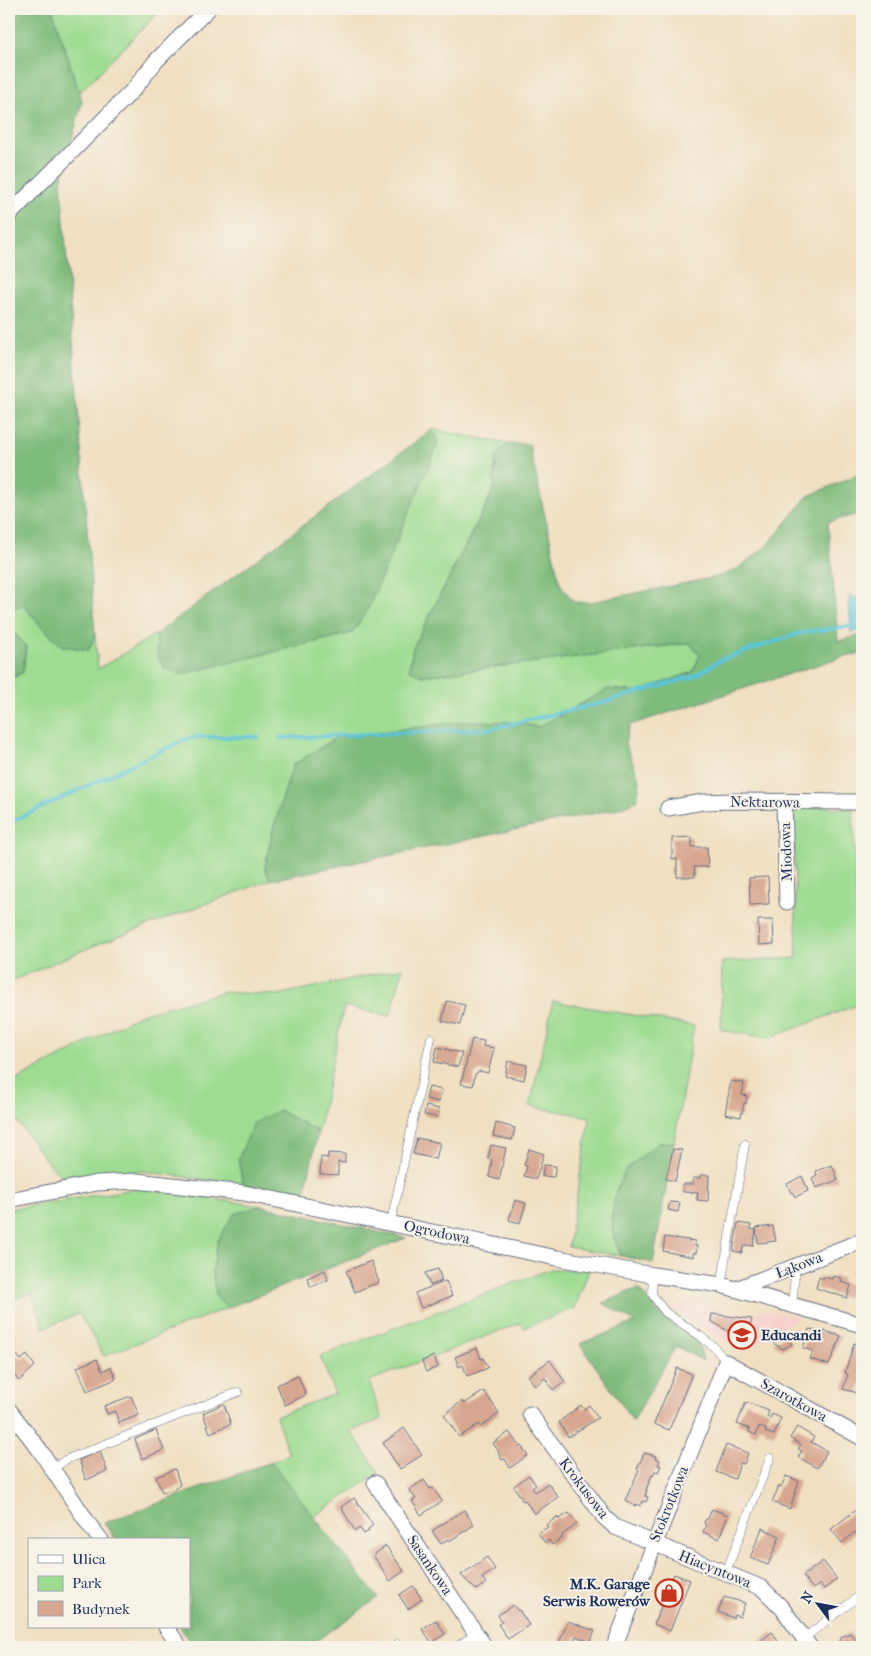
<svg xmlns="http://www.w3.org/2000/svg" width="871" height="1656" font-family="'IM FELL French Canon',serif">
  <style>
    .built { fill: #f7d0cd }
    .green { fill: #9ddc91; stroke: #5c8678 }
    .forest { fill: #7ebc7b; stroke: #4c766c }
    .water { fill: #5bc5d7; stroke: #3b7a9a }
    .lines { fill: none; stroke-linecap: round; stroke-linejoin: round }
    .stream { stroke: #5bc5d7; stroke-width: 4 }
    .building { fill: #d7a690 }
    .service-casing { stroke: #666d81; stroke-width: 9 }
    .minor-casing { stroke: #666d81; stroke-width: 17 }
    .service { stroke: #fff; stroke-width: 8 }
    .minor { stroke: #fff; stroke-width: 15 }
    .labels { text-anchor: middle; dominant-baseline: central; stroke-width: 4; stroke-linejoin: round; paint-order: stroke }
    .street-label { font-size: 15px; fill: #1b2f5e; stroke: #f7f3e8 }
    .poi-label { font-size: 15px; font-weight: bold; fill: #1b2f5e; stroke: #f7f3e8; text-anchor: start }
  </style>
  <rect width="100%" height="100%" fill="#f7f3e8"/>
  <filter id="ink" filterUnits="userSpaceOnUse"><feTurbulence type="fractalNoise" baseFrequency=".02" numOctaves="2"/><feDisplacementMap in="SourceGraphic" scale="10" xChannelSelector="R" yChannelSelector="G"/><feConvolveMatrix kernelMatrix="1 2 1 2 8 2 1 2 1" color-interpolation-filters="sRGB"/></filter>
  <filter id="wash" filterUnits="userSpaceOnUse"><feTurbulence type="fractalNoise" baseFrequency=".0096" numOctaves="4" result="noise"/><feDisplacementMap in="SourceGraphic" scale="20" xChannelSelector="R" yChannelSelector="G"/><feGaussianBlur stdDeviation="1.12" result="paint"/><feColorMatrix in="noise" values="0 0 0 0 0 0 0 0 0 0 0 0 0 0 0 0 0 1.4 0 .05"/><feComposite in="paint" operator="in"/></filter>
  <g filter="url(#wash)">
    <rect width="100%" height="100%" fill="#f0dfc1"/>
    <polygon class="built" points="694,1301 702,1302 714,1309 754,1315 763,1310 799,1316 798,1318 744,1352 670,1309"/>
    <g class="green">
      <polygon points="52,9 162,9 79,93"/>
      <path d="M433,429L507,444L496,457L493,491L413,648L409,669L422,676L690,643L700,655L693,672L637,692L608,689L539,727L510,722L470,721L293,765L273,829L265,867L270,880L93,946L9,982V680L23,672L26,646C12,632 7,627 9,607L24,606L42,627L62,646L89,650L95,635L98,669L156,634L158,658L182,674L352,633L438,444Z"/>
      <polygon points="793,805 853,809 860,1004 769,1038 721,1030 722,962 797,958"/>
      <polygon points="403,968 390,1016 344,1006 318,1132 279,1110 238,1159 243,1185 142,1171 64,1179 48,1163 9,1110 9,1084 141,1014 223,992 277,995"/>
      <polygon points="553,1001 694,1026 674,1142 658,1143 612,1214 613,1235 621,1256 568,1247 590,1117 530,1106"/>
      <polygon points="141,1188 261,1206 234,1214 216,1297 227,1308 104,1356 79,1314 44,1328 32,1293 9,1301 9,1209"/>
      <polygon points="551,1269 589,1270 575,1308 524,1328 521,1323 369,1381 382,1419 351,1431 379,1473 313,1517 271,1462 289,1455 276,1416 335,1394 320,1356"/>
    </g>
    <g class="forest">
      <polygon points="9,9 52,9 82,101 61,182 95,635 89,650 62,646 42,627 24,606 9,607 9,608"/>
      <polygon points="433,429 438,444 367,611 352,633 182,674 165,669 158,658 156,634"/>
      <polygon points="507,444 529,444 560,584 574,602 591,602 717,577 736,570 768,545 808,496 862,473 862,513 828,522 838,641 862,635 862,653 842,657 630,725 625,743 640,781 637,801 616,809 270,880 265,867 273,829 293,765 337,737 470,721 510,722 539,727 608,689 637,692 693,672 700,655 690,643 422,676 409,669 413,648 493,492 496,457"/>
      <polygon points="9,625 12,631 26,646 23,672 9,680"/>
      <polygon points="279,1110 318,1132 305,1192 243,1185 238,1159 254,1123"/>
      <polygon points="674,1142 653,1263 621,1256 613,1235 612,1214 616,1191 626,1169 658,1143"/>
      <polygon points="261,1206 406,1238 227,1308 216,1297 212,1271 218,1240 234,1214"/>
      <polygon points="638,1288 657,1311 698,1341 703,1361 676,1346 633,1421 580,1344 635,1322 603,1303"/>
      <polygon points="271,1462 378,1598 307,1647 194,1647 180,1627 189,1627 189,1540 116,1540 104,1523"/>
    </g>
    <polygon class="water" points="849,596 862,597 862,630 851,633"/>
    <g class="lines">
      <g class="stream">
        <polyline points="280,738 489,729 602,703 695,676 720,660 801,633 850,626"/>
        <polyline points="9,822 28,814 186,739 197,737 258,737"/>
      </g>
    </g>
    <g id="blocks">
      <g class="building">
        <polygon points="692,837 692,847 707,847 708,867 694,867 695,877 677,877 677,859 672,859 672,838"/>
        <polygon points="768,877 769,904 750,905 749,878"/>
        <polygon points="758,920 773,920 774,944 759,945"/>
        <polygon points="447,1001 465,1005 460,1025 442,1021"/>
        <polygon points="472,1039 484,1041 483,1046 494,1048 488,1073 480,1071 475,1074 473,1086 461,1084"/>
        <polygon points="437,1047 462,1053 458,1067 434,1062"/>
        <polygon points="508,1061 527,1065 524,1080 505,1076"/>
        <polygon points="731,1081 744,1083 742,1095 747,1096 746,1104 744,1103 741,1117 725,1114"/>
        <polygon points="429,1087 442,1090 439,1102 426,1099"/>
        <polygon points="426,1106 439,1109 437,1117 424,1115"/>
        <polygon points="496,1123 515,1128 512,1140 493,1136"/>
        <polygon points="417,1138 440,1143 436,1159 413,1154"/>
        <polygon points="491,1145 506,1148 499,1180 489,1177 492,1160 488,1159"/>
        <polygon points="529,1149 544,1154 536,1179 524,1176 527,1166 524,1165"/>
        <polygon points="673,1149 682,1150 675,1181 666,1179"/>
        <polygon points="328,1153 345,1154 345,1163 338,1162 338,1175 320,1174 321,1157 328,1158"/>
        <polygon points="544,1165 556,1166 554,1177 542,1176"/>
        <polygon points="832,1165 838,1180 816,1188 812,1178 817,1175 816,1171"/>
        <polygon points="700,1175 709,1175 708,1201 697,1200 698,1193 683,1192 683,1184 693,1184 693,1178 700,1178"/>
        <polygon points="802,1176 808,1191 795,1197 793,1192 791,1193 787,1184"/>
        <polygon points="862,1188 862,1203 857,1190"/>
        <polygon points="515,1200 526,1203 520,1223 509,1220"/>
        <polygon points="670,1202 680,1203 678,1212 668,1210"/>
        <polygon points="738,1223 751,1225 750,1229 756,1230 753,1246 747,1245 743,1247 742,1253 733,1251"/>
        <polygon points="773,1226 776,1241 758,1243 756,1228"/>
        <polygon points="665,1237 695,1241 695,1246 697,1246 696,1253 693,1253 693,1257 663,1251"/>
        <polygon points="371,1261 379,1282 355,1292 346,1271"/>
        <polygon points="438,1269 442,1281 430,1285 425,1273"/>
        <polygon points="325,1270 328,1280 311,1287 307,1278"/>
        <polygon points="833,1276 842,1278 841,1282 851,1285 847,1298 816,1288 819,1277 824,1279 824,1277 832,1279"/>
        <polygon points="446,1281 452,1296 421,1308 415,1293"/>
        <polygon points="712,1314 752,1319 747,1336 731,1333 711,1321"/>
        <polygon points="809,1329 823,1333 824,1331 841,1336 829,1365 810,1359 813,1351 803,1348"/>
        <polygon points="786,1335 792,1344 783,1349 773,1343"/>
        <polygon points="854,1343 862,1346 862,1379 858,1393 843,1389 848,1374 845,1373"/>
        <polygon points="477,1348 481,1359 483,1358 488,1368 467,1376 463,1365 459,1367 455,1357"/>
        <polygon points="17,1355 21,1360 27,1355 35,1366 19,1381 9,1369 9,1362"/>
        <polygon points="434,1356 438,1367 426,1372 422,1361"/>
        <polygon points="97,1359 102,1371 111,1367 116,1379 87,1391 77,1367"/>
        <polygon points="550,1360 565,1382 553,1390 545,1378 535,1386 528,1376"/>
        <polygon points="677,1368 692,1374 669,1430 654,1424"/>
        <polygon points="298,1376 306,1395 285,1405 277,1385"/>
        <polygon points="484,1391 499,1413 481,1427 479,1424 459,1437 444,1415 462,1401 464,1404"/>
        <polygon points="131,1396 139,1415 119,1423 115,1411 107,1414 104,1406"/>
        <polygon points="746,1402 769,1411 767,1416 770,1418 772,1414 781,1418 774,1435 765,1432 766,1429 759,1426 756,1435 749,1432 750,1429 737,1424"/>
        <polygon points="224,1404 231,1424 210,1433 203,1413"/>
        <polygon points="581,1405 584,1409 589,1405 598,1418 568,1437 559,1422"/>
        <polygon points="797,1427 814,1437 811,1442 827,1451 817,1468 798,1457 802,1451 798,1449 801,1445 790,1438"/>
        <polygon points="404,1428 422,1455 400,1469 383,1443"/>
        <polygon points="156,1430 164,1450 142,1459 135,1439"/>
        <polygon points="509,1432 520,1447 521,1446 528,1455 510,1468 505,1459 502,1460 498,1453 499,1452 493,1443"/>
        <polygon points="726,1445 748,1453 744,1464 740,1463 735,1479 716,1472"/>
        <polygon points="100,1451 107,1471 86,1480 79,1460"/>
        <polygon points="644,1453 656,1456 655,1458 660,1460 658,1465 661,1466 658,1472 655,1471 653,1476 652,1475 646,1490 647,1490 645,1496 648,1497 646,1502 643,1501 641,1506 636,1504 635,1506 625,1500 639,1470 637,1469"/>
        <polygon points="175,1469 180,1485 175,1487 175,1489 162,1492 156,1477"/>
        <polygon points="529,1475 536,1485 532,1488 535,1492 548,1483 558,1497 534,1514 525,1500 523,1501 514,1486"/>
        <polygon points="786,1476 799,1481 790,1509 772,1502 779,1486 781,1487"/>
        <polygon points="424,1480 430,1489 433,1488 442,1501 421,1515 412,1501 416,1499 409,1490"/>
        <polygon points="354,1498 373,1525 368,1529 369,1531 364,1534 360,1528 355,1531 341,1507"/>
        <polygon points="712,1509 728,1515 719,1539 703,1532 706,1525 704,1523 705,1520 708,1519"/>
        <polygon points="464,1510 474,1525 449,1541 448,1539 441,1544 432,1531"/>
        <polygon points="856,1510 862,1518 862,1535 859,1537 855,1532 842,1543 831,1529"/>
        <polygon points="569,1513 577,1524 562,1535 563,1537 552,1545 549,1540 545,1543 538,1533 548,1527 546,1525 557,1517 559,1519"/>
        <polygon points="762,1528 780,1536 768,1565 750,1558"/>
        <polygon points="386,1546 404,1571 390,1581 373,1555"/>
        <polygon points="487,1557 495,1569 482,1578 486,1583 476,1590 461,1575"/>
        <polygon points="823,1561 837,1579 824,1589 820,1584 813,1589 803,1576"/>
        <polygon points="674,1574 690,1580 670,1631 654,1624"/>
        <polygon points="413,1586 422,1599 408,1609 399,1595"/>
        <polygon points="724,1597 745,1603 740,1617 734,1615 733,1618 718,1612"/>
        <polygon points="513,1605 518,1611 519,1610 529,1625 508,1639 498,1624 502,1622 498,1615"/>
        <polygon points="436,1620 445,1634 432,1643 422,1629"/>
        <polygon points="568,1621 595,1631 590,1642 576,1636 571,1647 563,1647 558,1645"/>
        <polygon points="772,1632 781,1646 763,1647 759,1642"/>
        <polygon points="850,1633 858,1643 855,1645 856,1647 835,1647 834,1645 841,1640 841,1637"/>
      </g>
    </g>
  </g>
  <g filter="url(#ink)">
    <use href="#blocks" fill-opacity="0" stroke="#666d81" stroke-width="1"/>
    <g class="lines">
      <g class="service-casing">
        <g id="service">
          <polyline points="391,1222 431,1038"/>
          <polyline points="653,1275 652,1294 665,1312 700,1336 714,1347 726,1362"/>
          <polyline points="721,1285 745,1144"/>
          <polyline points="792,1304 796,1266"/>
          <polyline points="53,1469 65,1460 238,1392"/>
          <polyline points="726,1572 770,1458"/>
          <polyline points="804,1638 862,1594"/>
          <polyline points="397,1644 399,1647"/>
          <polyline points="456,1647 476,1634"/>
        </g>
      </g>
      <g class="minor-casing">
        <g id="minor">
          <polyline points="9,215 133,90 156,61 208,9"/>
          <polyline points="784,802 787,902"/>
          <polyline points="668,808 703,802 731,801 855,802 862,801"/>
          <polyline points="9,1200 97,1183 136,1181 244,1193 557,1258 653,1275 721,1285 862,1325"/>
          <polyline points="736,1289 862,1241"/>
          <polyline points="9,1410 39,1449 90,1526 101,1540"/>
          <polyline points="530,1414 604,1517 615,1527 762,1588 782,1608 810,1647"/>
          <polyline points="375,1483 485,1647"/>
          <polyline points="166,1627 180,1647"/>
          <polyline points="614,1647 726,1362 862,1438"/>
        </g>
      </g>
      <use href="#service" class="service"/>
      <use href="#minor" class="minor"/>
    </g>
  </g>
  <defs>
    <g id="school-ring" transform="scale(1.4375)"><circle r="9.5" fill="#f7f3e8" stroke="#c8321e" stroke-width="1.5"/><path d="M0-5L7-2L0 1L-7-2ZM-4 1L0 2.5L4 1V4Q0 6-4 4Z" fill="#c8321e"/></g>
    <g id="shop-ring" transform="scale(1.4375)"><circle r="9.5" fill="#f7f3e8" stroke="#c8321e" stroke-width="1.5"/><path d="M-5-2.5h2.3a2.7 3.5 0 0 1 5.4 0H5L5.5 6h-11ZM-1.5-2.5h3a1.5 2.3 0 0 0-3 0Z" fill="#c8321e"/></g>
  </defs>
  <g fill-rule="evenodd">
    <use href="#school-ring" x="742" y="1335"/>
    <use href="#shop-ring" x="669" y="1593"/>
  </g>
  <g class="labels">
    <g class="street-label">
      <text transform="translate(765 802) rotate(1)">Nektarowa</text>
      <text transform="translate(786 852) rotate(-92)">Miodowa</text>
      <text transform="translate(437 1232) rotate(12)">Ogrodowa</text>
      <text transform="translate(799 1265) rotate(-21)">Łąkowa</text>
      <text transform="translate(794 1400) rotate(29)">Szarotkowa</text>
      <text transform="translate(584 1488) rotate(53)">Krokusowa</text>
      <text transform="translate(669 1504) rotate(-68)">Stokrotkowa</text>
      <text transform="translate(430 1565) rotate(56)">Sasankowa</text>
      <text transform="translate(715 1569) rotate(22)">Hiacyntowa</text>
    </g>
    <g class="poi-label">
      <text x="761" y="1335">Educandi</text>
      <text x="650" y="1584" text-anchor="end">M.K. Garage<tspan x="650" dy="17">Serwis Rowerów</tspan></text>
    </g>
  </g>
  <rect width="871" height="1656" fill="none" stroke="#f7f3e8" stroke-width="30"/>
  <rect x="28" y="1538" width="162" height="90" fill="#f7f3e8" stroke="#9fa5b1"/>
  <rect x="38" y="1555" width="25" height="8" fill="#ffffff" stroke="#9fa5b1"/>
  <text x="72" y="1564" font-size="15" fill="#1b2f5e">Ulica</text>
  <rect x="38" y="1576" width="25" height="15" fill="#9ddc91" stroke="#9fa5b1"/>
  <text x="72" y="1588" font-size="15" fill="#1b2f5e">Park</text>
  <rect x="38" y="1601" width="25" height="15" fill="#d7a690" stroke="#9fa5b1"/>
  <text x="72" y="1614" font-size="15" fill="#1b2f5e">Budynek</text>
  <g transform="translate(818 1604) rotate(302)" stroke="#f7f3e8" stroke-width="4" paint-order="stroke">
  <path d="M0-4L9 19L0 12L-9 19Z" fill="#1b2f5e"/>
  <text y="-8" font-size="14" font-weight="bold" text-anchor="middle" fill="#1b2f5e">N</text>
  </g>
</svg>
